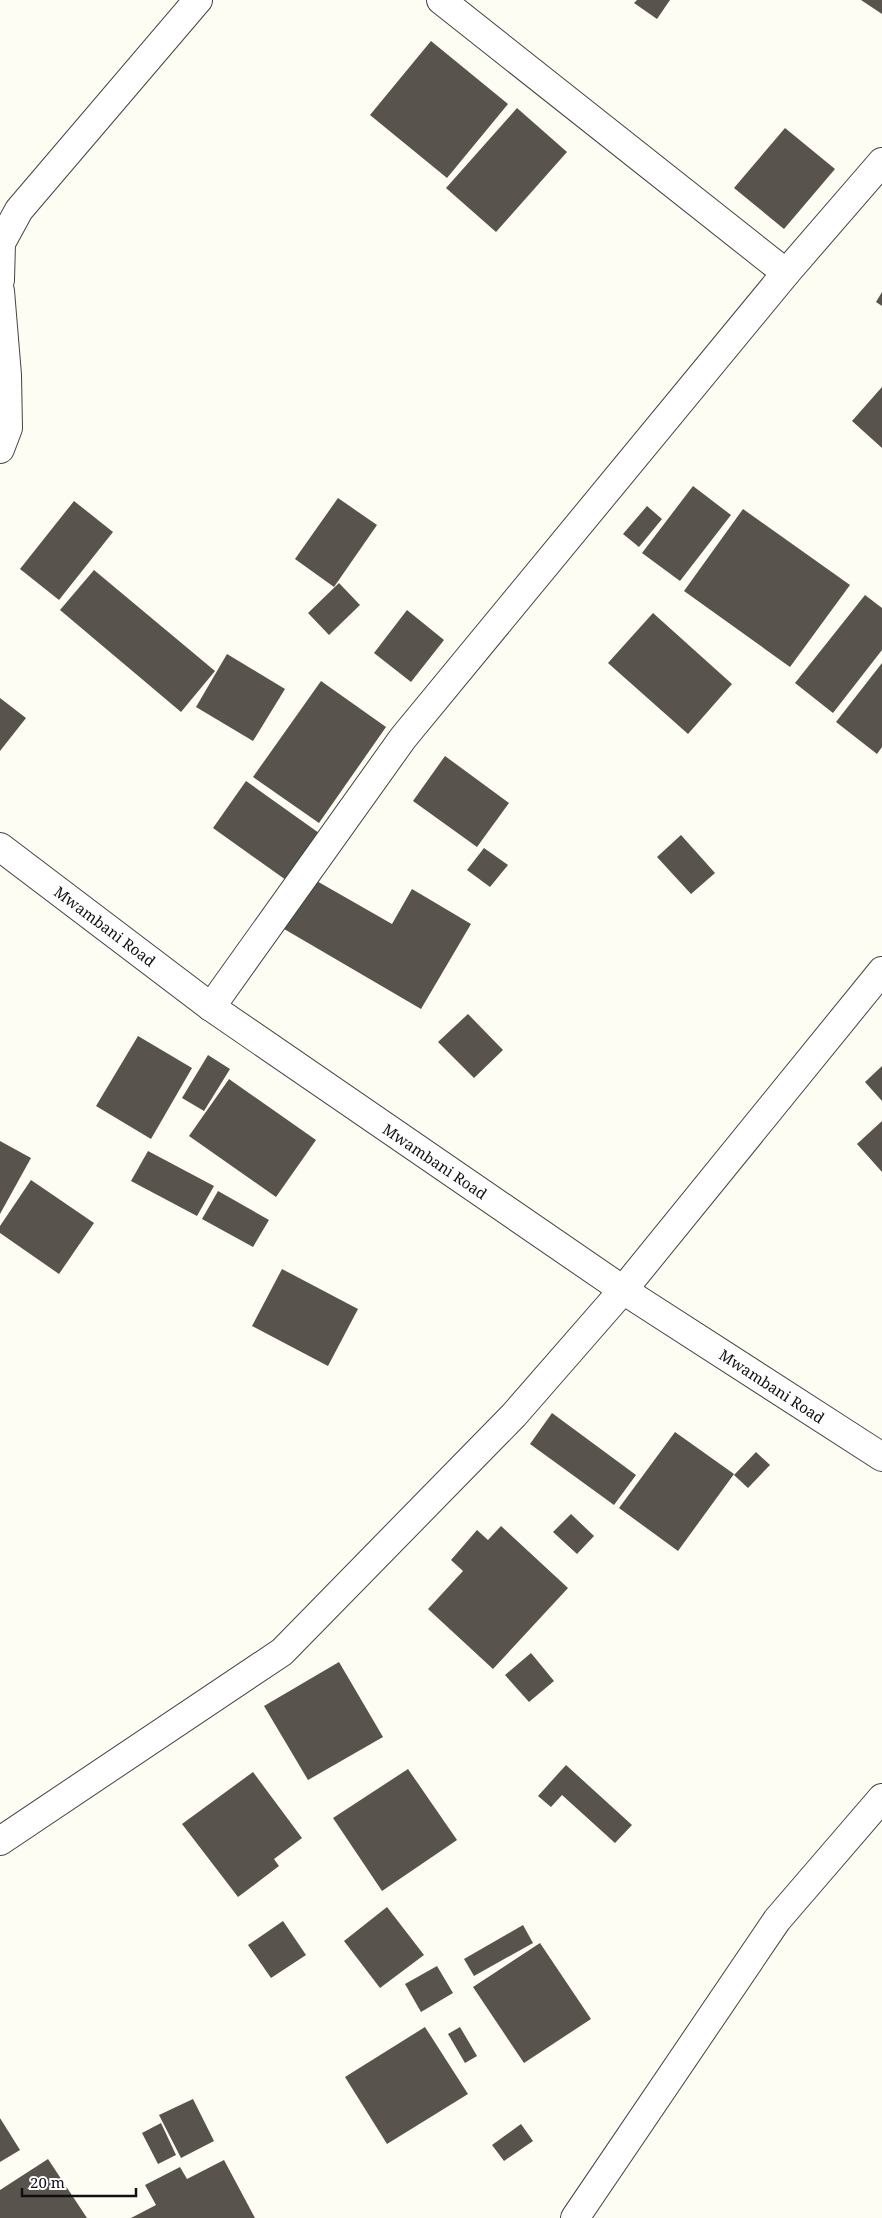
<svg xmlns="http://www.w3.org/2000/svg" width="882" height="2218" font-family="'Noto Serif',serif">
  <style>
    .building { fill: #58534d }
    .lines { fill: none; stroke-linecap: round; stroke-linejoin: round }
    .street-casing { stroke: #434343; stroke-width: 30 }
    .street { stroke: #fff; stroke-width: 28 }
    .labels { text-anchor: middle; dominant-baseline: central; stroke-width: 5; stroke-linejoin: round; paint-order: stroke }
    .street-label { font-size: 15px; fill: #101010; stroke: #fff }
  </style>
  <rect width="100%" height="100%" fill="#fefdf4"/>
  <g class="building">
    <polygon points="637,0 670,0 657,19 634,3"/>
    <polygon points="861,0 882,0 882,14"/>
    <polygon points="431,41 508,104 447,178 370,115"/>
    <polygon points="517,108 567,152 496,232 446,188"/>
    <polygon points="785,128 835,169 784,229 734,188"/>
    <polygon points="882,292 882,306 876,302"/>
    <polygon points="882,387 882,448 852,421"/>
    <polygon points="693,486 731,515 680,581 642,553"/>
    <polygon points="338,498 377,525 334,587 295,559"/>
    <polygon points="74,501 113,532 59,600 20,569"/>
    <polygon points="647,506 662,519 639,547 623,534"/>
    <polygon points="743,509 850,585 790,667 684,591"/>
    <polygon points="94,570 215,671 181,712 60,610"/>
    <polygon points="339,583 360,605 329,635 308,613"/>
    <polygon points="865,595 882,608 882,650 833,713 795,683"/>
    <polygon points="407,610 444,640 411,682 374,653"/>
    <polygon points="653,613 732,684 688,734 608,663"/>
    <polygon points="227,654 285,689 253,741 196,707"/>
    <polygon points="882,663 882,747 877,754 836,722"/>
    <polygon points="321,681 386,727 319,823 253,777"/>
    <polygon points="0,698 26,718 0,751"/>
    <polygon points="445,756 509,803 477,847 413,801"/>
    <polygon points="246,781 319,833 286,880 213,828"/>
    <polygon points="681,835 715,873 691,894 657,857"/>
    <polygon points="484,848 508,865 490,887 467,870"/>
    <polygon points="308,876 392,924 412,889 471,924 421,1009 279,926"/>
    <polygon points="468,1014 503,1050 474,1078 438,1042"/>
    <polygon points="138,1036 192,1068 151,1139 96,1106"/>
    <polygon points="208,1055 230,1069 204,1111 182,1098"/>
    <polygon points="882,1066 882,1101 865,1082"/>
    <polygon points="229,1079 316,1140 276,1197 189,1136"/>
    <polygon points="882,1121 882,1172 857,1144"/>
    <polygon points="0,1141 31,1158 0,1214"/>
    <polygon points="148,1151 214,1186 197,1216 131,1181"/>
    <polygon points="31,1180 94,1223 59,1274 0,1233 0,1226"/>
    <polygon points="218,1191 269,1220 253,1247 202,1219"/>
    <polygon points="282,1269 358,1309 328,1366 252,1326"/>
    <polygon points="552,1413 636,1475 614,1505 530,1444"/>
    <polygon points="675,1432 734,1474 678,1551 619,1508"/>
    <polygon points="756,1452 770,1465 748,1488 734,1475"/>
    <polygon points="571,1514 594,1536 577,1554 553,1532"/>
    <polygon points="501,1526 568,1588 493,1669 428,1609 463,1571 451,1560 477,1530 488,1540"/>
    <polygon points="531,1653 554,1681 529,1702 505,1675"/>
    <polygon points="339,1662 383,1737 308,1780 264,1706"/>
    <polygon points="566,1765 632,1825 615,1843 562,1795 551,1807 538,1796"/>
    <polygon points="408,1769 457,1840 382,1891 333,1818"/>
    <polygon points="253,1772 302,1838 274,1859 279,1866 238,1897 182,1824"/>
    <polygon points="387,1907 424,1955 380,1988 344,1941"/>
    <polygon points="283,1921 306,1955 271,1978 248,1945"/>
    <polygon points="523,1925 533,1943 474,1976 464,1959"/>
    <polygon points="540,1943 591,2019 524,2063 473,1987"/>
    <polygon points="437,1966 453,1993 421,2012 405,1984"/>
    <polygon points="425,2027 468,2094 387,2144 345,2077"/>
    <polygon points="460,2027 477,2056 465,2063 448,2034"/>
    <polygon points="193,2099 214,2141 181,2158 159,2115"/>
    <polygon points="0,2118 20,2150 0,2162"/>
    <polygon points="161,2123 176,2155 158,2164 142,2133"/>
    <polygon points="521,2124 533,2141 504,2161 492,2145"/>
    <polygon points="48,2159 87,2218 0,2218 0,2190"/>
    <polygon points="224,2160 255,2218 131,2218 156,2205 145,2185 180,2167 187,2179"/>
  </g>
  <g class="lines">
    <g class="street-casing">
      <g id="street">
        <polyline points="441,0 786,273"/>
        <polyline points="0,280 1,243 19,210 198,0"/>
        <polyline points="0,291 7,375 8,428 0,449"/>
        <polyline points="0,847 211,1007 623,1290 882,1457"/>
        <polyline points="211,1007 403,738 786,273 882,162"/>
        <polyline points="0,1841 282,1652 514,1415 623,1290 882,971"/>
        <polyline points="575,2218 777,1920 882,1798"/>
      </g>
    </g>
    <use href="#street" class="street"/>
  </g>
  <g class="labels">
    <g class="street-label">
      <text transform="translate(105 926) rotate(37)">Mwambani Road</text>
      <text transform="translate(435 1161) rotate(34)">Mwambani Road</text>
      <text transform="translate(772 1386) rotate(33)">Mwambani Road</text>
    </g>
  </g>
  <path d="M22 2188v8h114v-8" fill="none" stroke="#101010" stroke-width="2.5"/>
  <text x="30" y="2188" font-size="15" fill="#101010" stroke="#ffffff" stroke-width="4" paint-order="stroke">20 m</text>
</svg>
